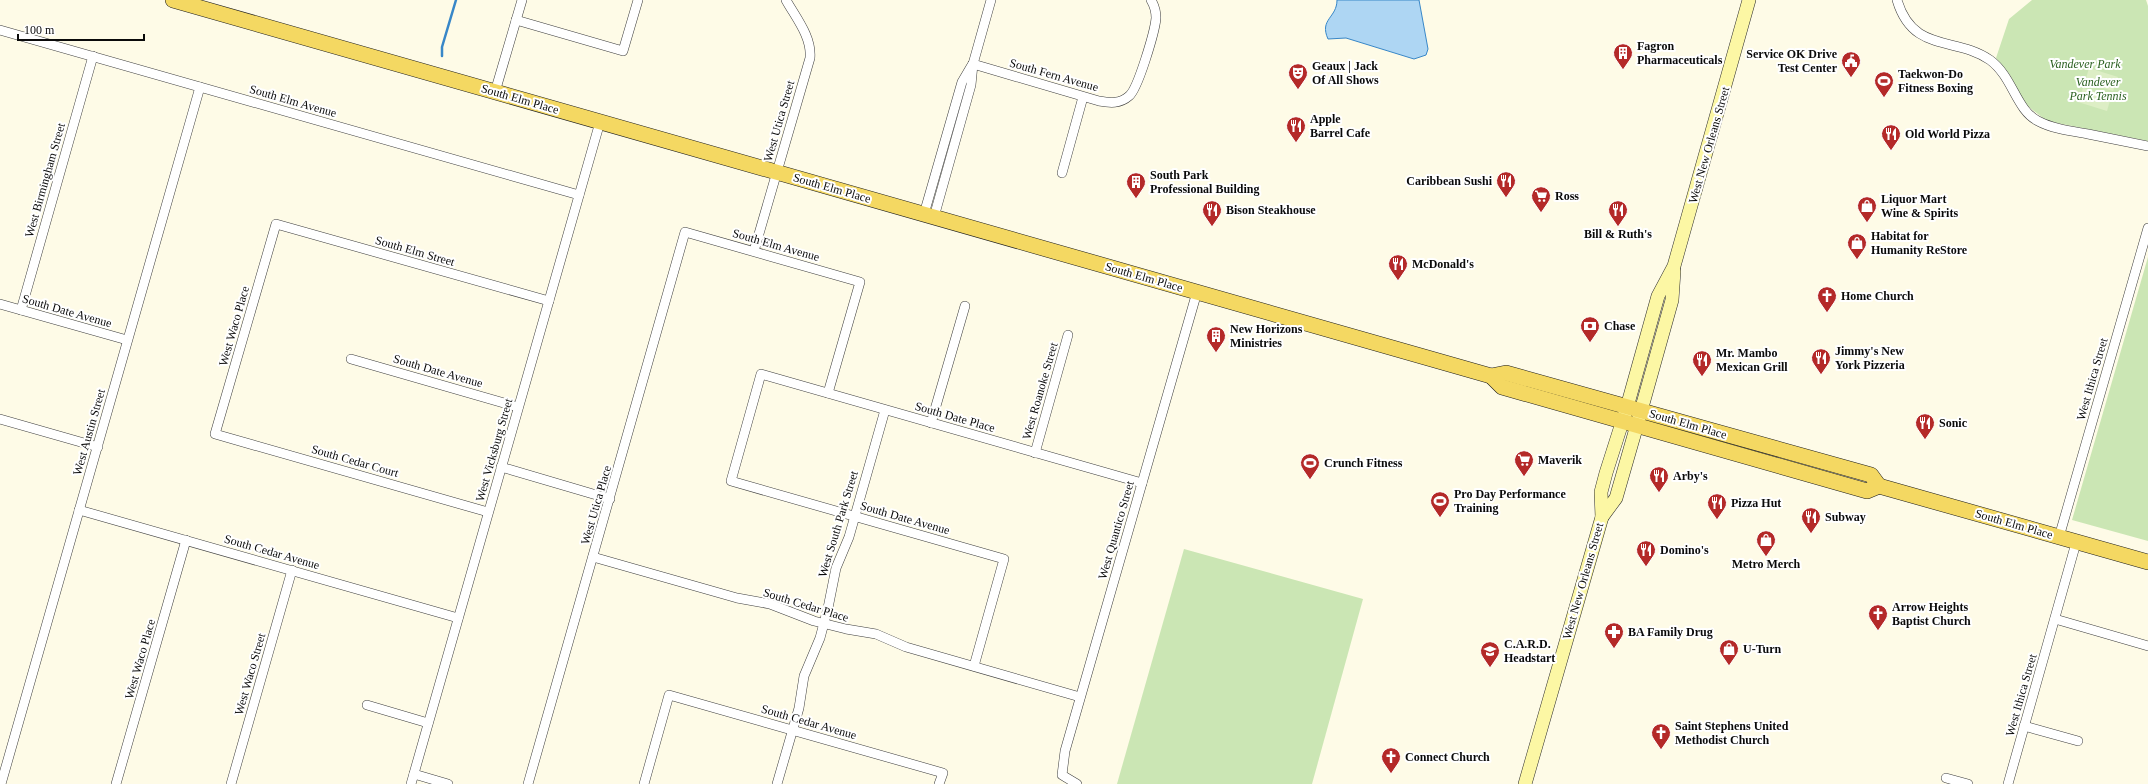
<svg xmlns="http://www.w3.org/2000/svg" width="2148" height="784" font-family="'Times New Roman',serif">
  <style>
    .green { fill: #cbe6b4 }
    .pitch { fill: #ddeec5 }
    .water { fill: #aed6f3; stroke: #3887c8 }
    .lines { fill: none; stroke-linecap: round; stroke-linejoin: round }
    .stream { stroke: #3887c8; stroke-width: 2.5 }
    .street-casing { stroke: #3d3d3d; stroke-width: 10 }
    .secondary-casing { stroke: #2c2c2c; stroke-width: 14 }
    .primary-casing { stroke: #1b1b1b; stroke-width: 16 }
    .street { stroke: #fff; stroke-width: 9 }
    .secondary { stroke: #fcf7a4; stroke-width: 13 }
    .primary { stroke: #f4d862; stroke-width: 15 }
    .labels { text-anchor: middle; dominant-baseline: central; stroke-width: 4; stroke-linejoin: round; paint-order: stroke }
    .poi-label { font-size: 12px; font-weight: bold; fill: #0a0a0a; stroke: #fff; text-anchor: start }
    .park-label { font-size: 12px; font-style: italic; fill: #285e1e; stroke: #fff }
    .street-label { font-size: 12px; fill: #0a0a0a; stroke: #fff }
  </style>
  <rect width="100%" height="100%" fill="#fefbe7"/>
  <g class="green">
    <polygon points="2032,0 2146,0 2148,6 2148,141 2047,121 2025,104 2010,75 1996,58 2009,19"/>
    <polygon points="2148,257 2148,541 2072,520"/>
    <polygon points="1184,549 1363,599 1312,784 1117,784"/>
  </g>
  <g class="pitch">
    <polygon points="2089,68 2118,77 2113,91 2085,82"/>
    <polygon points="2083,88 2111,97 2107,111 2078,102"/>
  </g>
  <path class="water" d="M1337,0H1419L1428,49L1426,55L1414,59L1346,38L1328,39C1319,19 1337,18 1337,0Z"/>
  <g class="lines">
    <polyline class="stream" points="442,56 442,47 456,0"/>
    <g class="street-casing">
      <g id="street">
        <path d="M1897,0C1913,54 1956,36 1990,60C2013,77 2016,110 2038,121C2053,129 2071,131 2088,134C2108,138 2128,142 2148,146"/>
        <polyline points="516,20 623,51 638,0"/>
        <polyline points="0,30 579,195"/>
        <path d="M973,64L1099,101C1110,103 1120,104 1129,96C1138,89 1155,31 1156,18C1156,11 1154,5 1151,0"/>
        <polyline points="495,92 522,0"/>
        <polyline points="1062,173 1083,97"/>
        <polyline points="924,214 962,82 972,65"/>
        <polyline points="934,217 971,85 973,64 991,0"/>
        <path d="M754,251L810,58C812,37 796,18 786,0"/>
        <polyline points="0,304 127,340"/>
        <polyline points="21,310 93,56"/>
        <polyline points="351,359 518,407"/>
        <polyline points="0,419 98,447"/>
        <polyline points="931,423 965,306"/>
        <polyline points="1035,453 1068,335"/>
        <polyline points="501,467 610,499"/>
        <polyline points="79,510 458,618"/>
        <polyline points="488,512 215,434 276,224 549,301"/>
        <polyline points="2059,537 2148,228"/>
        <polyline points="593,557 737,598 770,604 814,621 846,629 876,634 906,647 1080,697"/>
        <polyline points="2055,619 2148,646"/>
        <polyline points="974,666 1004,559 731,481 761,374 1142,483"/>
        <polyline points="367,705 428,723"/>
        <polyline points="2024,726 2078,741"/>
        <polyline points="414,774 448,784"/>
        <polyline points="1946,778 1968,784"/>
        <polyline points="1,784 200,87"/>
        <polyline points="116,784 186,540"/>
        <polyline points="231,784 292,570"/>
        <polyline points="411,784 600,122"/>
        <polyline points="528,784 685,232 860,282 828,393"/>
        <polyline points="644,784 669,695 943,773 939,784"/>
        <polyline points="777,784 799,708 804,676 820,638 828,608 836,568 849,537 885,410"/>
        <polyline points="1077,784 1062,775 1065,751 1197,292"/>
        <polyline points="2008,784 2076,543"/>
      </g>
    </g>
    <g class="secondary-casing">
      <g id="secondary">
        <polyline points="1602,517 1616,498 1637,425 1672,300 1674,271"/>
        <polyline points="1525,784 1602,517 1601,492 1606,473 1627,407 1658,296 1674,266 1749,0"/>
      </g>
    </g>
    <g class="primary-casing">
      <g id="primary">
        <polyline points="173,0 1491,376 1506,373 1871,475 1879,486"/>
        <polyline points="1491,376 1502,387 1867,491 1879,486 2148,562"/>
      </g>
    </g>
    <use href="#street" class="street"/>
    <use href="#secondary" class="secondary"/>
    <use href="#primary" class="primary"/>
  </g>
  <defs>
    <g id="building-pin" transform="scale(1)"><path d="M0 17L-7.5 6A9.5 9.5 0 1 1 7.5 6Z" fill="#b42928" stroke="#fff"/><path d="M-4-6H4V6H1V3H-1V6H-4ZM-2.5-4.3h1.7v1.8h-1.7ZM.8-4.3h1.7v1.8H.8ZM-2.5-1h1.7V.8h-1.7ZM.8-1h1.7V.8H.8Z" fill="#fff"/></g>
    <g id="civic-pin" transform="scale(1)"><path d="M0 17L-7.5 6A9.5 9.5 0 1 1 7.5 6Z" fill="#b42928" stroke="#fff"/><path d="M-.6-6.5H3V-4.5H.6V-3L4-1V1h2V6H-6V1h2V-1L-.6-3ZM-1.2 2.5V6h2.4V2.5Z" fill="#fff"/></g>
    <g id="theatre-pin" transform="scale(1)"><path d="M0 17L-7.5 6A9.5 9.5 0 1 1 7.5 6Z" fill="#b42928" stroke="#fff"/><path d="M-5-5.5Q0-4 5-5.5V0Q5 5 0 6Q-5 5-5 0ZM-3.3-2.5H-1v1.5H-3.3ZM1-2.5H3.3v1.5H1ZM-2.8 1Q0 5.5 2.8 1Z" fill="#fff"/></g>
    <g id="stadium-pin" transform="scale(1)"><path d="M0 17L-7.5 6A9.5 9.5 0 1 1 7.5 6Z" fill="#b42928" stroke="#fff"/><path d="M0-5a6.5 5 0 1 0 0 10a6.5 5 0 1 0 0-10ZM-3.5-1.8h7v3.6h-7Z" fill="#fff"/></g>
    <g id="restaurant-pin" transform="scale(1)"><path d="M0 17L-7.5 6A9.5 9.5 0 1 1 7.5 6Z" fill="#b42928" stroke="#fff"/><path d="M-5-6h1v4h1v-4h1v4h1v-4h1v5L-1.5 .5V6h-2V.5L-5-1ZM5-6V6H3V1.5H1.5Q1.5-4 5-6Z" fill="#fff"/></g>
    <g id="supermarket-pin" transform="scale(1)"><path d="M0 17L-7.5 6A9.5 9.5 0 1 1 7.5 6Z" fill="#b42928" stroke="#fff"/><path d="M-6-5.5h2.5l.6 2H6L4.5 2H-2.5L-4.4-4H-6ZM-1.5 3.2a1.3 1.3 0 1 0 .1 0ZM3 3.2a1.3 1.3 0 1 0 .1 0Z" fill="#fff"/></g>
    <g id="shop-pin" transform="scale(1)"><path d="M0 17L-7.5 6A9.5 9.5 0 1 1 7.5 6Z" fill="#b42928" stroke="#fff"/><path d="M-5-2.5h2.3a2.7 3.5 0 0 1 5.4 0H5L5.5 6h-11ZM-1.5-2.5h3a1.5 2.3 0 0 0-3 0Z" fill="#fff"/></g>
    <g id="church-pin" transform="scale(1)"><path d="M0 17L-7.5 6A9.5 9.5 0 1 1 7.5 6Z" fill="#b42928" stroke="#fff"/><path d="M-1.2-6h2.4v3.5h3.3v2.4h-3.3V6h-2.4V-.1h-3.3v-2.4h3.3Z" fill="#fff"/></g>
    <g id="bank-pin" transform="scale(1)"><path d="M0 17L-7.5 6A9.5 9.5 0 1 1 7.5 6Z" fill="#b42928" stroke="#fff"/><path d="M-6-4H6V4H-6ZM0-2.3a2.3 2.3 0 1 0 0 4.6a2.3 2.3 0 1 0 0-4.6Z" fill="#fff"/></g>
    <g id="pharmacy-pin" transform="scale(1)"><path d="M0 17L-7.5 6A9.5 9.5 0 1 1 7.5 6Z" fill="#b42928" stroke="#fff"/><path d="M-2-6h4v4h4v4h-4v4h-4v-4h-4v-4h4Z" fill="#fff"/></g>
    <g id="school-pin" transform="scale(1)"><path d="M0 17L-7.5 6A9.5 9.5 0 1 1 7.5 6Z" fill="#b42928" stroke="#fff"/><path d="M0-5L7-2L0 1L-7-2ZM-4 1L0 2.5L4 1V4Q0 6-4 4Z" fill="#fff"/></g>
  </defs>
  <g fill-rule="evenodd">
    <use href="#building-pin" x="1623" y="53"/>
    <use href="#civic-pin" x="1851" y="61"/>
    <use href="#theatre-pin" x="1298" y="73"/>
    <use href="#stadium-pin" x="1884" y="81"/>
    <use href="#restaurant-pin" x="1296" y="126"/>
    <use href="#restaurant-pin" x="1891" y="134"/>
    <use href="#restaurant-pin" x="1506" y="181"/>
    <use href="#building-pin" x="1136" y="182"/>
    <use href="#supermarket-pin" x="1541" y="196"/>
    <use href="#shop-pin" x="1867" y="206"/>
    <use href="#restaurant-pin" x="1212" y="210"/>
    <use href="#restaurant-pin" x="1618" y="210"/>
    <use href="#shop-pin" x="1857" y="243"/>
    <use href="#restaurant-pin" x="1398" y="264"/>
    <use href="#church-pin" x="1827" y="296"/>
    <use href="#bank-pin" x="1590" y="326"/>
    <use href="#building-pin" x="1216" y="336"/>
    <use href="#restaurant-pin" x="1821" y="358"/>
    <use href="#restaurant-pin" x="1702" y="360"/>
    <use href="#restaurant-pin" x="1925" y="423"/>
    <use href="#supermarket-pin" x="1524" y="460"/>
    <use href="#stadium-pin" x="1310" y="463"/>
    <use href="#restaurant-pin" x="1659" y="476"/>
    <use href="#stadium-pin" x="1440" y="501"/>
    <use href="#restaurant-pin" x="1717" y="503"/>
    <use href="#restaurant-pin" x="1811" y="517"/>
    <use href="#shop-pin" x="1766" y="540"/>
    <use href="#restaurant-pin" x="1646" y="550"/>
    <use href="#church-pin" x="1878" y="614"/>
    <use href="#pharmacy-pin" x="1614" y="632"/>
    <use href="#shop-pin" x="1729" y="649"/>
    <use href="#school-pin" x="1490" y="651"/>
    <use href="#church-pin" x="1661" y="733"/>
    <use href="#church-pin" x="1391" y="757"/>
  </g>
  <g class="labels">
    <g class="poi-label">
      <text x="1637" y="46">Fagron<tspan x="1637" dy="14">Pharmaceuticals</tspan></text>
      <text x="1837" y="54" text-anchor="end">Service OK Drive<tspan x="1837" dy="14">Test Center</tspan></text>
      <text x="1312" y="66">Geaux | Jack<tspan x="1312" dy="14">Of All Shows</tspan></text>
      <text x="1898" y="74">Taekwon-Do<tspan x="1898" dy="14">Fitness Boxing</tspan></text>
      <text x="1310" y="119">Apple<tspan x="1310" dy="14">Barrel Cafe</tspan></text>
      <text x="1905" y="134">Old World Pizza</text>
      <text x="1150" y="175">South Park<tspan x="1150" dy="14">Professional Building</tspan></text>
      <text x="1492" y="181" text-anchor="end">Caribbean Sushi</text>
      <text x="1555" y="196">Ross</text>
      <text x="1881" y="199">Liquor Mart<tspan x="1881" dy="14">Wine &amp; Spirits</tspan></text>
      <text x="1226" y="210">Bison Steakhouse</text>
      <text x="1618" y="234" text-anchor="middle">Bill &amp; Ruth's</text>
      <text x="1871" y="236">Habitat for<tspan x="1871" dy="14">Humanity ReStore</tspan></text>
      <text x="1412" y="264">McDonald's</text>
      <text x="1841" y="296">Home Church</text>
      <text x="1604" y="326">Chase</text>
      <text x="1230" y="329">New Horizons<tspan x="1230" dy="14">Ministries</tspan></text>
      <text x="1835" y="351">Jimmy's New<tspan x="1835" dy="14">York Pizzeria</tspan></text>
      <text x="1716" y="353">Mr. Mambo<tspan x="1716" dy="14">Mexican Grill</tspan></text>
      <text x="1939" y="423">Sonic</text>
      <text x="1538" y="460">Maverik</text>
      <text x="1324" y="463">Crunch Fitness</text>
      <text x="1673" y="476">Arby's</text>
      <text x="1454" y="494">Pro Day Performance<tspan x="1454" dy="14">Training</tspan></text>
      <text x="1731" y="503">Pizza Hut</text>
      <text x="1825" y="517">Subway</text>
      <text x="1660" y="550">Domino's</text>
      <text x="1766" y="564" text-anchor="middle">Metro Merch</text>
      <text x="1892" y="607">Arrow Heights<tspan x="1892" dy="14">Baptist Church</tspan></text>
      <text x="1628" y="632">BA Family Drug</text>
      <text x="1504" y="644">C.A.R.D.<tspan x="1504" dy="14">Headstart</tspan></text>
      <text x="1743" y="649">U-Turn</text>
      <text x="1675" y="726">Saint Stephens United<tspan x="1675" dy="14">Methodist Church</tspan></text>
      <text x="1405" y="757">Connect Church</text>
    </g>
    <g class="park-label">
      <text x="2085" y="64">Vandever Park</text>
      <text x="2098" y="82">Vandever<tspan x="2098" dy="14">Park Tennis</tspan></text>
    </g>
    <g class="street-label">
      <text transform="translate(1054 75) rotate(16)">South Fern Avenue</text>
      <text transform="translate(520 99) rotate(16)">South Elm Place</text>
      <text transform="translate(293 101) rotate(16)">South Elm Avenue</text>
      <text transform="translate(779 121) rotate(-74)">West Utica Street</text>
      <text transform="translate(1709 145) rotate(-74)">West New Orleans Street</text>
      <text transform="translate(45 180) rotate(-74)">West Birmingham Street</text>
      <text transform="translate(832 188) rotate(16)">South Elm Place</text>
      <text transform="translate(776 245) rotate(16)">South Elm Avenue</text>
      <text transform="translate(415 251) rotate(16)">South Elm Street</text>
      <text transform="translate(1144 277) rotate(16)">South Elm Place</text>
      <text transform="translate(67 311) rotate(16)">South Date Avenue</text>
      <text transform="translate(234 326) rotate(-74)">West Waco Place</text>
      <text transform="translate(438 371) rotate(16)">South Date Avenue</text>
      <text transform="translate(2092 379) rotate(-74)">West Ithica Street</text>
      <text transform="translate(1040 391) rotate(-74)">West Roanoke Street</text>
      <text transform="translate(955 417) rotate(16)">South Date Place</text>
      <text transform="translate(1688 424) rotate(16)">South Elm Place</text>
      <text transform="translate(89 432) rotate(-74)">West Austin Street</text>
      <text transform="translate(494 450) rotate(-74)">West Vicksburg Street</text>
      <text transform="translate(355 461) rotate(16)">South Cedar Court</text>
      <text transform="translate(596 505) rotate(-74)">West Utica Place</text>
      <text transform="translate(905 518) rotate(16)">South Date Avenue</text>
      <text transform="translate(838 524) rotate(-73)">West South Park Street</text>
      <text transform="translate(2014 524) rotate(16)">South Elm Place</text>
      <text transform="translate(1116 530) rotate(-74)">West Quantico Street</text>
      <text transform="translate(272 552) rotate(16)">South Cedar Avenue</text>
      <text transform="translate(1583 581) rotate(-74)">West New Orleans Street</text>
      <text transform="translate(806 605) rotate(17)">South Cedar Place</text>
      <text transform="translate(140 659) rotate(-74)">West Waco Place</text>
      <text transform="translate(250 674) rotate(-74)">West Waco Street</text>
      <text transform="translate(2021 695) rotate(-74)">West Ithica Street</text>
      <text transform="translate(809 722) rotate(16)">South Cedar Avenue</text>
    </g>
  </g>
  <path d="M18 34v6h126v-6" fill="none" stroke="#0a0a0a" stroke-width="2"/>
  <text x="24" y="34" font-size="12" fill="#0a0a0a" stroke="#ffffff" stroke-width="3" paint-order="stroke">100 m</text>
</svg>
